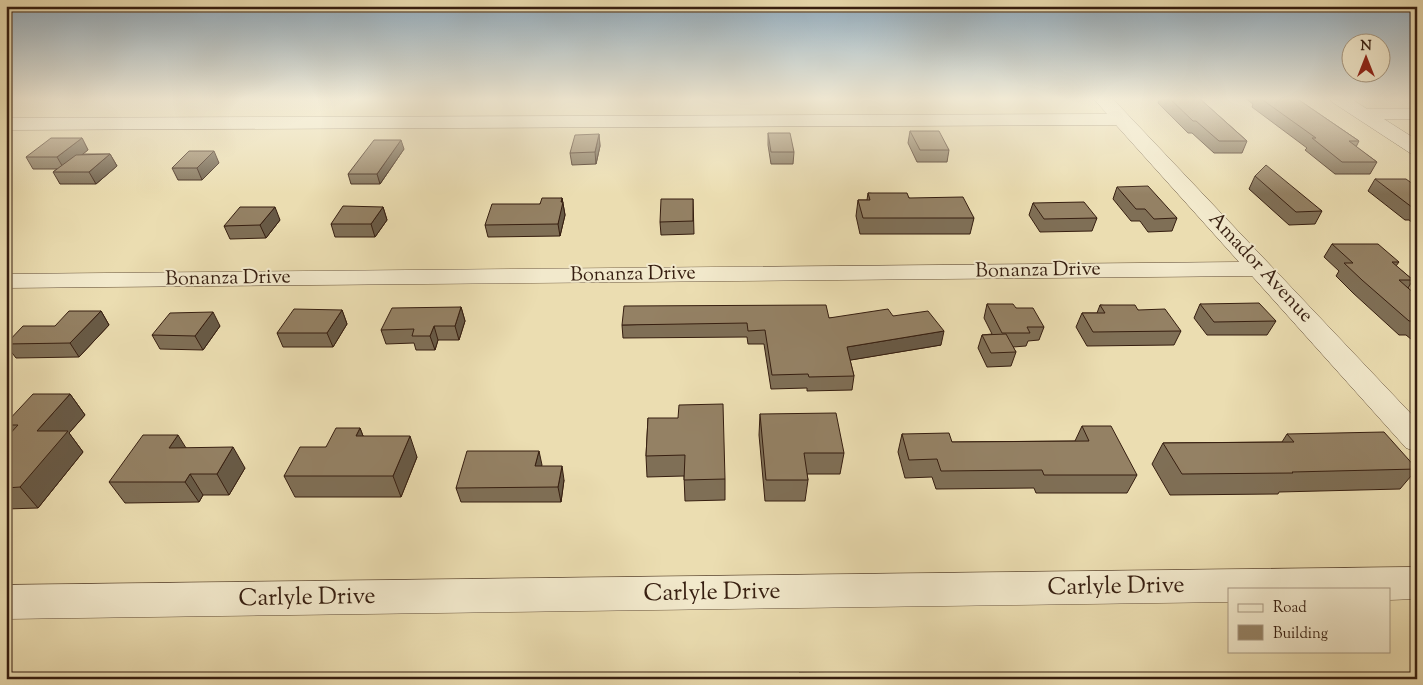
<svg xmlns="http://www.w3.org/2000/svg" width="1423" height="685" font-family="'Sorts Mill Goudy',serif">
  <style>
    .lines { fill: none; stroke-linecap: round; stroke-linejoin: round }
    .minor-casing { stroke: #634e38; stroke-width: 1 }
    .minor { fill: #f2e9cc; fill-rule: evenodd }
    .wall { fill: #7f6f56; stroke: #361e10 }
    .shaded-wall { fill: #685a46; stroke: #361e10 }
    .building { fill: #948164; stroke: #361e10 }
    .labels { text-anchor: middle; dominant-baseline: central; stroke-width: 4; stroke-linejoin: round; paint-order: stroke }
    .street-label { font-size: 20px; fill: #361e10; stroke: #f2e9cc }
    .near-street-label { font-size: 24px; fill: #361e10; stroke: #f2e9cc }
  </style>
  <rect width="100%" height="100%" fill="#ebddb1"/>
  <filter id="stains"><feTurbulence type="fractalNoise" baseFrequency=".004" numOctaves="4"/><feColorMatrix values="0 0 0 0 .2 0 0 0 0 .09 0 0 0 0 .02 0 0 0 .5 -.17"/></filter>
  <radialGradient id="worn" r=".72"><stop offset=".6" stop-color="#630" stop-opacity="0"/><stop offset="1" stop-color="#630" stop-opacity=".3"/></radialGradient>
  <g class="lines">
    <g class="minor-casing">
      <g id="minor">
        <polygon points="1093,98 1112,98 1417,420 1417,452 1406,448 1252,276 6,288 6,274 1239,262 1116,125 6,130 6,118 1107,114"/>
        <polygon points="1329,98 1350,98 1367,109 1417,109 1417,119 1384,119 1417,140 1417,155 1410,153 1332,102"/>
        <polygon points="1417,567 1417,599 1389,600 1389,589 1229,589 1229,602 6,619 6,585"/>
      </g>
    </g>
    <use href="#minor" class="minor"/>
  </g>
  <g class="wall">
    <polygon points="1160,98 1199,98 1247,141 1242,153 1214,153 1192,133 1188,133 1158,103"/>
    <polygon points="1245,98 1296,98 1359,141 1356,147 1377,162 1370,174 1335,174 1305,150 1307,148 1252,107 1253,104"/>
    <polygon points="910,131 949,150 947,162 917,162 908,143"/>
    <polygon points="768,133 794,152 793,164 771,164 768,145"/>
    <polygon points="599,134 600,146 596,164 572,165 570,153"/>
    <polygon points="82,138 88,150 82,154 110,154 117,166 96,184 60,184 53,172 57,169 33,169 26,157"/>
    <polygon points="404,149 380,184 351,184 348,174"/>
    <polygon points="219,163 202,180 178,180 172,168"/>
    <polygon points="1255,176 1322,211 1315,224 1289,225 1249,189"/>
    <polygon points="1375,179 1417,187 1417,226 1409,220 1405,220 1368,191"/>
    <polygon points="1117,187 1177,218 1172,231 1148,232 1140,221 1131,221 1113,199"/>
    <polygon points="868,193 909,198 974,218 970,234 860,234 856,216 858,200 867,200"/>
    <polygon points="562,198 565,215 560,236 488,237 485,225 540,204"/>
    <polygon points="693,199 694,234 661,235 660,222"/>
    <polygon points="1033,203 1097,218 1092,231 1040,232 1029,215"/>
    <polygon points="383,207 387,220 375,237 335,237 331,224"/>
    <polygon points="280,220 266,238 230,239 224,226"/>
    <polygon points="1332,244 1399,262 1396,266 1413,280 1408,288 1417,296 1417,344 1406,335 1399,335 1353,293 1336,276 1339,271 1324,257"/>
    <polygon points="987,304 1016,308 1044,327 1039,340 1028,341 1026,346 1013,347 1016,352 1011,366 987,367 978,348 982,335 992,334 984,318"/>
    <polygon points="1200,304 1276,321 1267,335 1207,335 1194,318"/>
    <polygon points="1100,305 1138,310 1181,331 1174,345 1087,346 1076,327 1082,313 1097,313"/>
    <polygon points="461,307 465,321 459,340 438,340 435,350 416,350 414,343 386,344 381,330"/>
    <polygon points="342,310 347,324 333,347 283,347 277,333"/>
    <polygon points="101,311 109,325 79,357 16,358 6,345 6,343"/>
    <polygon points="893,316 941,345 850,360 854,376 852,390 807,391 807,388 771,389 764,344 748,344 747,337 623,338 622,325"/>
    <polygon points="220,326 203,350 160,349 152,335"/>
    <polygon points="70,394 85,415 69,433 83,452 38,508 6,509 6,438 11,432 6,427 6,423"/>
    <polygon points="760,414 844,453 840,474 807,474 808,480 805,501 765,501 759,435"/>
    <polygon points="648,418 725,479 725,500 685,501 684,476 647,477 646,456"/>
    <polygon points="1082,426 1137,475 1127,493 1036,493 1034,488 936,489 932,477 905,478 898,452 902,434 952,442 1075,441"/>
    <polygon points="360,428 363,436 417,457 401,497 295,497 284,476 326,447"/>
    <polygon points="1287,434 1417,468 1417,469 1400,489 1279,492 1278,494 1170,495 1152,464 1163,443 1282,442"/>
    <polygon points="186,448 245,468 229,495 203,495 199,502 125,503 109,482"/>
    <polygon points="542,465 541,466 564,480 561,502 461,502 456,488"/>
  </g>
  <g class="shaded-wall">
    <polygon points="599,134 600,146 596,164 595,152"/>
    <polygon points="82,138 88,150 64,169 57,157"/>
    <polygon points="401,140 404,149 380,184 377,174"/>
    <polygon points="214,151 219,163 202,180 197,168"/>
    <polygon points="110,154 117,166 96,184 89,172"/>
    <polygon points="562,198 565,215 560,236 558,224"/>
    <polygon points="275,207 280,220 266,238 260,225"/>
    <polygon points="383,207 387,220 375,237 371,224"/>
    <polygon points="461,307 465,321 459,340 455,326"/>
    <polygon points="342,310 347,324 333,347 327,333"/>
    <polygon points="101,311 109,325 79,357 70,343"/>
    <polygon points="213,312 220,326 203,350 195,336"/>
    <polygon points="434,326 438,340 435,350 430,336"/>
    <polygon points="944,331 941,345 845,361 847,347"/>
    <polygon points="70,394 85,415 69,433 83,452 38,508 20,487 37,431"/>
    <polygon points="360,428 368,449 356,436"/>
    <polygon points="178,435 191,456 169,448"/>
    <polygon points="410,436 417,457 401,497 393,476"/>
    <polygon points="233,447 245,468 229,495 217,474"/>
    <polygon points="539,451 542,465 538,480 535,466"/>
    <polygon points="562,466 564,480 561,502 558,487"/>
    <polygon points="190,474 203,495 199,502 185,482"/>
  </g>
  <g class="building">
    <polygon points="1169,98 1199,98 1247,141 1219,141 1196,121 1193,121"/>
    <polygon points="1260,98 1296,98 1359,141 1349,141 1377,162 1342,162 1312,138 1316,138"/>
    <polygon points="910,131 939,131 949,150 920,150"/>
    <polygon points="768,133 790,133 794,152 771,152"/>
    <polygon points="599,134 595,152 570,153 575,135"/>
    <polygon points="51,138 82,138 57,157 26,157"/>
    <polygon points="374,140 401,140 377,174 348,174"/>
    <polygon points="189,151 214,151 197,168 172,168"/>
    <polygon points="110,154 89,172 53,172 76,155"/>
    <polygon points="1266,165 1322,211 1296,212 1255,176"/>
    <polygon points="1375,179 1406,179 1417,187 1417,208 1413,208"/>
    <polygon points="1148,186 1177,218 1154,219 1145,209 1136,209 1117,187"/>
    <polygon points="868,193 907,193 909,198 963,197 974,218 863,218 858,200 870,200"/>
    <polygon points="542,198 562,198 561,202 563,202 558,224 485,225 492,204 540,204"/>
    <polygon points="661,199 693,199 693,221 660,222"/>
    <polygon points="1084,202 1097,218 1044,219 1033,203"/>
    <polygon points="343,206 383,207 371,224 331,224"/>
    <polygon points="240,207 275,207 260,225 224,226"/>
    <polygon points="1332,244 1378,244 1399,262 1392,262 1413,280 1399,280 1417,296 1417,321 1409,321 1362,280 1344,263 1353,263"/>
    <polygon points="1259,303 1276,321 1214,322 1200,304"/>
    <polygon points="987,304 1013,304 1016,308 1033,308 1044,327 1027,327 1030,333 1002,333"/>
    <polygon points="826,305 829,318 888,309 893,316 928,311 944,331 847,347 854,376 809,377 808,374 772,375 765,330 748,331 747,323 622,325 624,306"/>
    <polygon points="1100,305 1135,305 1138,310 1165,309 1181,331 1093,332 1082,313 1105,313"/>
    <polygon points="461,307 455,326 434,326 430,336 412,336 414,329 381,330 392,308"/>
    <polygon points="294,309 342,310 327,333 277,333"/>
    <polygon points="69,311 101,311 70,343 6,344 23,326 55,326"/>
    <polygon points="213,312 195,336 152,335 170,313"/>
    <polygon points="1006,334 1016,352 991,353 982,335"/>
    <polygon points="33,394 70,394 37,431 68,431 20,487 6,488 6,438 18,425 6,425 6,423"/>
    <polygon points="723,404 725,479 684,480 685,455 646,456 648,418 678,418 679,405"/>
    <polygon points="836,413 844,453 804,453 808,480 766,480 760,414"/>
    <polygon points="1082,426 1111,426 1137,475 1044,475 1042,470 941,471 937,459 909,460 902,434 949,433 952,442 1089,441"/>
    <polygon points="336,428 360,428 356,436 410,436 393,476 284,476 300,447 326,447"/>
    <polygon points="1384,432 1417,469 1292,472 1293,473 1182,474 1163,443 1294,442 1287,434"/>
    <polygon points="143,435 178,435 169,448 233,447 217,474 190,474 185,482 109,482"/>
    <polygon points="467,451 539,451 535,466 562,466 558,487 456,488"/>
    <polygon points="799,673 907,675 907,679 800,679"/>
  </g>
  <linearGradient id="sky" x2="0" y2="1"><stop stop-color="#90aabc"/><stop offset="0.51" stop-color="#f6f0dc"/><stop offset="1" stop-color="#f6f0dc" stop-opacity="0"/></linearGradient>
  <rect width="1423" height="194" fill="url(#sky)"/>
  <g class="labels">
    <g class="street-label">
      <text transform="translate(1260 268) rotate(47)">Amador Avenue</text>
      <text transform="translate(1038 271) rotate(-1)">Bonanza Drive</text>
      <text transform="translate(633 275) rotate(-1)">Bonanza Drive</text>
      <text transform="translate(228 279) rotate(-1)">Bonanza Drive</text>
    </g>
    <g class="near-street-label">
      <text transform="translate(1116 587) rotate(-1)">Carlyle Drive</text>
      <text transform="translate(712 593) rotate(-1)">Carlyle Drive</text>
      <text transform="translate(307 598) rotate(-1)">Carlyle Drive</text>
    </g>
  </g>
  <rect width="1423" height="685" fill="none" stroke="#ebddb1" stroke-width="25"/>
  <rect x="8" y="8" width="1408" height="670" fill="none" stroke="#361e10" stroke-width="2.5"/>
  <rect x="12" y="12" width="1398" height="660" fill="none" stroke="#361e10"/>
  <rect x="1228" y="588" width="162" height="65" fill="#f2e9cc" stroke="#a79881"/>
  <rect x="1238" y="604" width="25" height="8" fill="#f2e9cc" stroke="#a79881"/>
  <text x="1273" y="612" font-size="15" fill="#361e10">Road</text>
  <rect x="1238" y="625" width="25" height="15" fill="#948164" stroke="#a79881"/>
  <text x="1273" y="638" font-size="15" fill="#361e10">Building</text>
  <g transform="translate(1366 58)"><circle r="24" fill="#f2e9cc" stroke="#a79881"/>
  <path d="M0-4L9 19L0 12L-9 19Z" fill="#8f2418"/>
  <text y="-8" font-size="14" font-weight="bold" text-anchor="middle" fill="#361e10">N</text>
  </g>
  <rect width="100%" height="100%" filter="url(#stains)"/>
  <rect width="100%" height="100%" fill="url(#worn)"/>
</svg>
